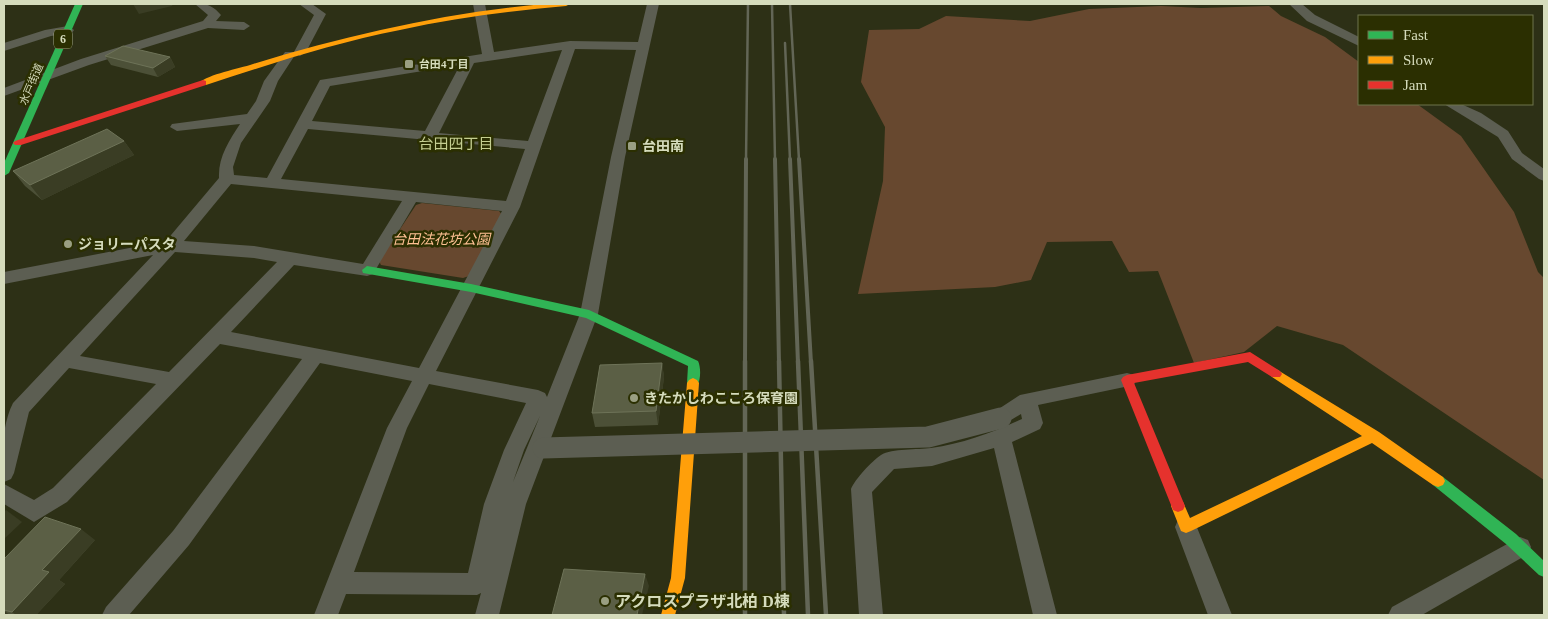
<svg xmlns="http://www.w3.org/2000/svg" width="1548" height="619" font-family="'Times New Roman','Noto Sans JP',serif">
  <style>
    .green { fill: #67482f }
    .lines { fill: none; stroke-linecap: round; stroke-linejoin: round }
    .street { fill: #5c5e52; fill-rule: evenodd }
    .fast { fill: #30b455; fill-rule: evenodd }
    .slow { fill: #ff9f0a; fill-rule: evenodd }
    .jam { fill: #e5322d; fill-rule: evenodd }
    .rail-far2 { stroke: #636656; stroke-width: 2.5 }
    .rail-far1 { stroke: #636656; stroke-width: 4 }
    .rail { stroke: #636656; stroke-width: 4.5 }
    .street-bridge { stroke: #5c5e52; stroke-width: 21 }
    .wall { fill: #4c5037 }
    .shaded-wall { fill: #3a3d24 }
    .building { fill: #5b5f45; stroke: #6e7358 }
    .poi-dot { fill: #9a9f82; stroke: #2b2f01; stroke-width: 2 }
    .labels { text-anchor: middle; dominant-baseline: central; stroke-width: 5; stroke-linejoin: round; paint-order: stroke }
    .far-poi-label { font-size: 11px; font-weight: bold; fill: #d5dbbc; stroke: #2b2f01; text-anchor: start }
    .far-street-label { font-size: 11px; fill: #d5dbbc; stroke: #2b2f01 }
    .shield { fill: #2b2f01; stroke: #a2a784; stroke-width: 1 }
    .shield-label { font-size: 12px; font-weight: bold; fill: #d5dbbc }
    .poi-label { font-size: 14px; font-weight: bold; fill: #d5dbbc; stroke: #2b2f01; text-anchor: start }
    .park-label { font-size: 14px; font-style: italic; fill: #ffc094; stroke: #2b2f01 }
    .neighbourhood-label { font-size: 15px; fill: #c4ce91; stroke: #2b2f01 }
    .near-poi-label { font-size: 16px; font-weight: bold; fill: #d5dbbc; stroke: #2b2f01; text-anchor: start }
  </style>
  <rect width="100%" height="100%" fill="#2d3016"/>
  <g class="green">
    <polygon points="1161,6 1201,8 1269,6 1281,16 1325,37 1359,62 1359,104 1417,104 1461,136 1514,212 1538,272 1544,278 1544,480 1343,345 1277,326 1244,352 1194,363 1158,271 1129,272 1112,241 1047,242 1031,280 995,287 858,294 883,181 885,127 861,82 869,30 919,29 946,16 1030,21 1089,9"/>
    <polygon points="422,203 499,211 502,215 469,276 463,278 381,265 379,261 416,205"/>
  </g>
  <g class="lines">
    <g class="street">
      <path d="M195,4C207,3 213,6 221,15L216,21L244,22L250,26L244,30L208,28L89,65L4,96V88L81,59L203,21L208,15Z"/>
      <polygon points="299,4 312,4 326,14 306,52 300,56 294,52 314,15"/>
      <path d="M473,4H485L494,52L570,41L638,42L647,4H659L625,157L598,314L526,504L499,615H475L481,593L477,595L346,594L338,615H314L387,428L412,381L320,363L189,545L129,615H102L106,607L173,531L302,359L220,344L67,502L34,522L4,504V484L34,500L53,488L156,384L69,368L29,412L14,473L11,479L4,482C2,457 1,427 13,403L153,255L4,284V272L166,241L219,178C218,157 229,141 240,124L177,131L170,127L172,124L247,114L256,101L264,81L285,52H293L295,55L278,81L270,101L241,143L233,167L234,175L267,178L320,80L482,54ZM575,49L636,50L611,157L580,314L547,397L545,393L538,390L436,371L520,207ZM562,50L528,141L439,133L474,63ZM460,65L425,131L312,121L330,86ZM308,129L525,149L506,201L281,179ZM231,184L402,201L363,264L254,246L184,241ZM416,202L502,211L419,368L231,332L294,265L367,276L373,274ZM175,252L254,258L277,262L169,372L80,356ZM429,384L526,403L504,450L484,504L468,573L354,572L407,428ZM540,416L513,482L524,450Z"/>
      <polygon points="1289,4 1302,4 1315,15 1359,37 1359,46 1307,21"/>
      <polygon points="68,26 74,30 72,33 51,36 4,51 4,43 45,30"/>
      <polygon points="1444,104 1461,104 1481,113 1508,131 1522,153 1544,169 1544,181 1539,179 1512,159 1498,137"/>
      <path d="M1127,373L1134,375L1136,380L1134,385L1038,405L1043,423L1040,429L1012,442L1057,615H1033L994,448L932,466L894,469L872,492L883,615H859L851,489C855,479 872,461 881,455C892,448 918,450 931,448C962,444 994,432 1022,419L1021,414L1001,426L994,424L991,418L994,412L1020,395Z"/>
      <polygon points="1186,517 1194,520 1232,615 1208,615 1175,527 1178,520"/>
      <polygon points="1520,537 1528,540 1531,547 1528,554 1422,615 1388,615 1392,607"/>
    </g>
    <g class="fast">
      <polygon points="75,4 83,4 9,173 4,176 4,163"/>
      <path d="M367,266L471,284L589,310L698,361C701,367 701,380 697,386L693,388L689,386L687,383L688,366L586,318L471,292L363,273L362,270Z"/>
      <polygon points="1438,475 1443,477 1516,534 1544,561 1544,577 1539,575 1506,544 1433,485 1431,481 1433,477"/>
    </g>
    <g class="slow">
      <path d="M544,4H570L566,6C510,11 455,18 400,30C334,43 270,64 206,85H200L199,83C209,74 238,69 253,64C348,35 444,13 544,4Z"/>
      <polygon points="1276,369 1379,432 1443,477 1445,481 1443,485 1438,487 1433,485 1372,443 1191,531 1186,533 1181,531 1171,506 1173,502 1178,500 1183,502 1190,518 1362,436 1272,377 1270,374 1272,371"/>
      <polygon points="693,378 697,380 699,383 685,578 675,615 661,615 671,578 687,383 689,380"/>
    </g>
    <g class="jam">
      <polygon points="203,80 206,81 206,85 21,145 15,145 13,143 15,141"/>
      <polygon points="1250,352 1280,371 1282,374 1280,377 1272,377 1248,362 1134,383 1185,506 1183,510 1178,512 1173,510 1121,380 1123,377 1127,375"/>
    </g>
    <g class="rail-far2">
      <polyline points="772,4 775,160"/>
      <polyline points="790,4 799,160"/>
      <polyline points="785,43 790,160"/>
      <polyline points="746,160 748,4"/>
    </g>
    <g class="rail-far1">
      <polyline points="775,159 779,363"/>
      <polyline points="790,159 798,363"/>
      <polyline points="799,159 811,363"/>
      <polyline points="745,363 746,159"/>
    </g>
    <g class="rail">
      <polyline points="745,361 745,615"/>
      <polyline points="779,361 784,615"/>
      <polyline points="798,361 808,615"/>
      <polyline points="811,361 826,615"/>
    </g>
    <polyline class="street-bridge" points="543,448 928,437 1001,418"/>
  </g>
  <g class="wall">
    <polygon points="105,56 170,57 175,67 158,77 111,65"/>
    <polygon points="124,141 134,155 42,200 25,186 13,171"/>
    <polygon points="662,363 664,377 658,425 595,427 592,413"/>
    <polygon points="95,540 59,580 65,584 36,615 4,615 4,557 5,558"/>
  </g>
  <g class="shaded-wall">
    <polygon points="133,4 173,4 172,6 139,14"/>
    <polygon points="170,57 175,67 158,77 153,68"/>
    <polygon points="124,141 134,155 42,200 30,185"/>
    <polygon points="662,363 664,377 658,425 656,411"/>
    <polygon points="6,510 22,522 4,539 4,512"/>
    <polygon points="81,529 95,540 59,580 65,584 36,615 16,615 12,612 42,570"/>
    <polygon points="645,574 649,586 642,615 637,615"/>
    <polygon points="4,611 10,615 4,615"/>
  </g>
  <g class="building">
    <polygon points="123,46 170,57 153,68 105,56"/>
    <polygon points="107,129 124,141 30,185 13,171"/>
    <polygon points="662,363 656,411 592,413 600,365"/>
    <polygon points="45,517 81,529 42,570 49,572 12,612 4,610 4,557 5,558"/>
    <polygon points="564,569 645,574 637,615 552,615"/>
  </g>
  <g class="poi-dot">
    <rect x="404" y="59" width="10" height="10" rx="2.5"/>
    <rect x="627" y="141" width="10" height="10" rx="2.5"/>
    <circle cx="68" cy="244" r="5"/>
    <circle cx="634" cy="398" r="5"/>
    <circle cx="605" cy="601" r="5"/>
  </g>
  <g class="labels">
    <g class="far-poi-label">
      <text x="419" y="64">台田4丁目</text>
    </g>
    <g class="far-street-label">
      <text transform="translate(31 84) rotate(-67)">水戸街道</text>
    </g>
    <rect class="shield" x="54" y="29.5" width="18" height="19" rx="4"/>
    <g class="shield-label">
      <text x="63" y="39">6</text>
    </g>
    <g class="poi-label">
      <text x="642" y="146">台田南</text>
      <text x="78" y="244">ジョリーパスタ</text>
      <text x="644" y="398">きたかしわこころ保育園</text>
    </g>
    <g class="park-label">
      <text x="441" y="239">台田法花坊公園</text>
    </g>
    <g class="neighbourhood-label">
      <text x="456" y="144">台田四丁目</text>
    </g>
    <g class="near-poi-label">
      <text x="615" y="601">アクロスプラザ北柏 D棟</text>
    </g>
  </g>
  <rect width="1548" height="619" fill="none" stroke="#d5dbbc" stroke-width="10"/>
  <rect x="1358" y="15" width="175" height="90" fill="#2b2f01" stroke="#6f744c"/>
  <rect x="1368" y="31" width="25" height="8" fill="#30b455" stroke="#6f744c"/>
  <text x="1403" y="40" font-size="15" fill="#d5dbbc">Fast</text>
  <rect x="1368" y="56" width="25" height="8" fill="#ff9f0a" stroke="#6f744c"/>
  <text x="1403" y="65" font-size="15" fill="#d5dbbc">Slow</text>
  <rect x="1368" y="81" width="25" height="8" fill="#e5322d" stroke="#6f744c"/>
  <text x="1403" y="90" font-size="15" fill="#d5dbbc">Jam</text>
</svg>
